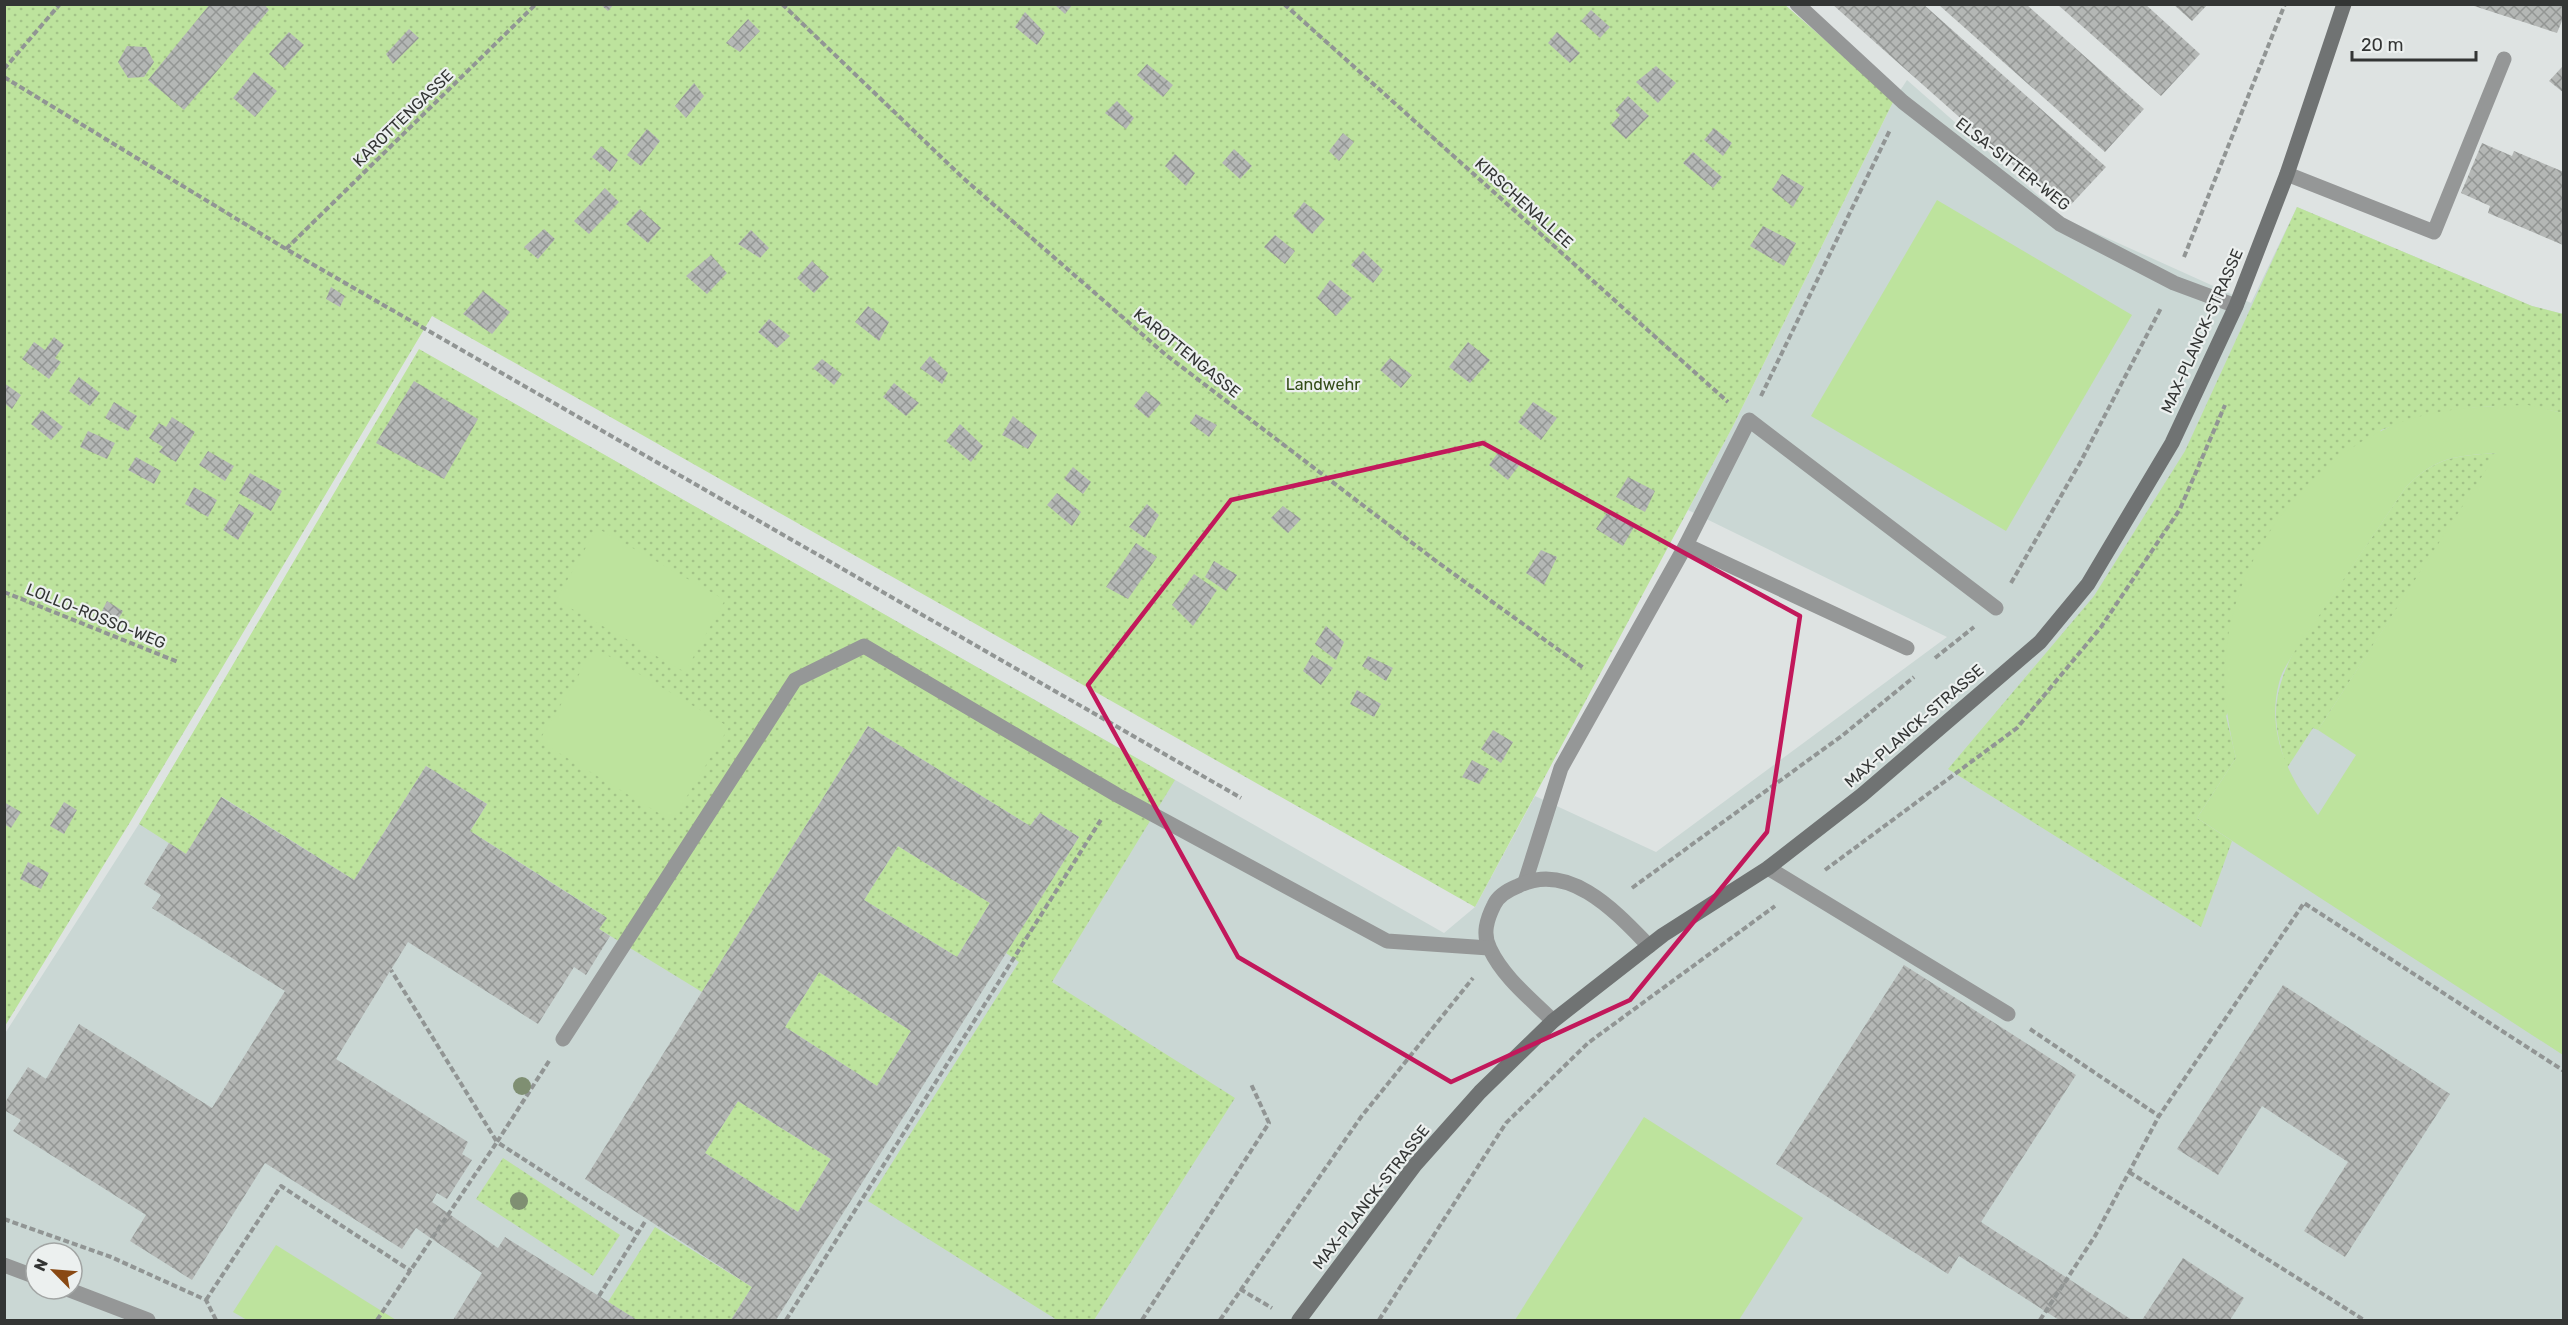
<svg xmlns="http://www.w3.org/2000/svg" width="2568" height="1325" font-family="Rubik,sans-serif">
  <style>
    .built { fill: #cad7d4; fill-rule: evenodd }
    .grass { fill: url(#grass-dots) }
    .park { fill: #bde39d; fill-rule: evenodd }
    .building { fill: url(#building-cross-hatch); fill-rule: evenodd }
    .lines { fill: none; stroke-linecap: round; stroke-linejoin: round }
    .path { stroke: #919594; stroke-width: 4; stroke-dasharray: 6 3; stroke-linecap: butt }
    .lane { stroke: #959797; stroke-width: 15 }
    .secondary { stroke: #707373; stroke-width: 15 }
    .tree { fill: #7f8f72 }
    .marked { fill: none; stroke: #c2185b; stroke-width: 4.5; stroke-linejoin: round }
    .labels { text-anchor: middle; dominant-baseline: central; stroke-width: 4.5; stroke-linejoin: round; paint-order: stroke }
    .street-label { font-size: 16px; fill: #333534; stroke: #ecf0ef }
    .park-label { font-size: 16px; fill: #324b17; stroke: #ecf0ef }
  </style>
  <defs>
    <pattern id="grass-dots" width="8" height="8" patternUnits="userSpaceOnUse" patternTransform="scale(1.5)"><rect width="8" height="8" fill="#bde39d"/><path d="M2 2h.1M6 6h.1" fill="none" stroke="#a3c388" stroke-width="1.8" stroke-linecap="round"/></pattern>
    <pattern id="building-cross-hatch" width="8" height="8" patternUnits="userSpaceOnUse" patternTransform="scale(1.5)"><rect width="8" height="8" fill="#b4b7b5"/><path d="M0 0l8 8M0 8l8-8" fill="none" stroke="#939694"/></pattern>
  </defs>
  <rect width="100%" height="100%" fill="#dee3e2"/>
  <path class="built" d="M1907,80L2065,219L2251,303L2297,207L2532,306L2563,314V1320H5L4,1035L139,824L420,350L1444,933L1475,907L1535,796L1656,852L1947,637L1688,510L1732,428L1894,100ZM36,1253H72V1289H36Z"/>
  <g class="grass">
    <polygon points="1784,4 1894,100 1732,428 1475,907 432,316 132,819 5,1026 5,5"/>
    <path d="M2297,207L2532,306L2563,314V413C2494,398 2448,409 2381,430L2226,716L2236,758L2197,818L2232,841L2201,927L1948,769L2094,596L2185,451Z"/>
    <polygon points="419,349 1175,780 1052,982 1235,1098 1094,1320 1057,1320 868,1201 1019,962 1006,953 1079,837 1040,813 1030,826 868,726 702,992 599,929 606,917 470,831 487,804 426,766 354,880 222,797 186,854 139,824"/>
    <path d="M2498,453L2318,730L2313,728L2287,768C2272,722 2271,698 2293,653L2406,487C2437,456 2456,456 2498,453Z"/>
    <polygon points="898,846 990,903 957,957 864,900"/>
    <polygon points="819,972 911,1031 877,1086 785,1027"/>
    <polygon points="738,1101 831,1159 798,1212 705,1153"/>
    <polygon points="503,1158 620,1235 593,1276 476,1199"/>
    <polygon points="655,1227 752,1287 731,1320 637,1320 608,1302"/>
  </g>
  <g class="park">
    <polygon points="1937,200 2132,315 2006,531 1811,416"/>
    <path d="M2528,405L2563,413V1055L2197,818L2236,758C2228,724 2222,690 2226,654C2234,562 2298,472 2381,431C2426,408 2479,406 2528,405ZM2497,453L2318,730L2356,755L2318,815C2288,778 2266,731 2279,683C2281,673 2288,663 2293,654L2406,487C2437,456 2455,456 2497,453Z"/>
    <polygon points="597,528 725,600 685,672 556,600"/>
    <polygon points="595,648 729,727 672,821 539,741"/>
    <polygon points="1644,1117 1803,1218 1739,1320 1515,1320"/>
    <polygon points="276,1245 396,1320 247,1320 233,1312"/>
  </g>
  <g class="building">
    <polygon points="210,4 264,4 269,10 184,110 148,80"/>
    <polygon points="600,4 614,4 608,11"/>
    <polygon points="1054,4 1073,4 1065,14"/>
    <polygon points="1832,4 1923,4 2106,167 2065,211"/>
    <polygon points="2057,4 2145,4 2200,54 2161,96"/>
    <polygon points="2173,4 2208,4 2192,21"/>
    <polygon points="2564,4 2564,16 2557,33 2471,5"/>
    <polygon points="1939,5 2027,5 2144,109 2105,152"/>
    <polygon points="1591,10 1610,27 1600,38 1581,21"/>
    <polygon points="1025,12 1045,33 1037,45 1015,27"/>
    <polygon points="748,19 760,31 740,52 726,43"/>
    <polygon points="409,29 419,38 393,64 386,54"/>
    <polygon points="289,32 304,45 284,68 269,54"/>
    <polygon points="1557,32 1580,53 1570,63 1548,43"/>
    <polygon points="127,46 146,47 154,62 144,77 128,78 118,62"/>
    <polygon points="1147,64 1173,85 1163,97 1137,75"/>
    <polygon points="2564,65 2564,93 2549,81"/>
    <polygon points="1656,66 1676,83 1658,103 1636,82"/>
    <polygon points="254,72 277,91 255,117 233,98"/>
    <polygon points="694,83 704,96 686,118 675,106"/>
    <polygon points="1628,96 1649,116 1626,139 1611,125 1620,115 1615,110"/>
    <polygon points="1117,101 1134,118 1126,129 1105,113"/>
    <polygon points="1714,128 1732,143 1723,156 1704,140"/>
    <polygon points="647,129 660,141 641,166 627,155"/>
    <polygon points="1343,133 1354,142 1339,161 1329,151"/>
    <polygon points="2482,143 2512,156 2514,151 2564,172 2563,245 2488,213 2490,206 2461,193"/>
    <polygon points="601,146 618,160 610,172 592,157"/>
    <polygon points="1234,149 1252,166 1240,179 1222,163"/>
    <polygon points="1693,152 1722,177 1713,188 1683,163"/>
    <polygon points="1175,154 1195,173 1186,186 1165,166"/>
    <polygon points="1782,174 1804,187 1793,207 1772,190"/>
    <polygon points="605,188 619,202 589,234 574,221"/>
    <polygon points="1304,202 1325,219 1312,234 1293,216"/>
    <polygon points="640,209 661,228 648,243 626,224"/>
    <polygon points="1763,226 1796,243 1784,266 1750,246"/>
    <polygon points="544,229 555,239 538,259 524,247"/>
    <polygon points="751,230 769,248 760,258 738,244"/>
    <polygon points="1275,235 1295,251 1285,264 1264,247"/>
    <polygon points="1363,251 1383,270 1373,283 1351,265"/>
    <polygon points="711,255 727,273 707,294 686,276"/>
    <polygon points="812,261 829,277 814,293 797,278"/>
    <polygon points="1330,280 1352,298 1336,316 1317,298"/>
    <polygon points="331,287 345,296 340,307 326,299"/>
    <polygon points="483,291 510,312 492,334 463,314"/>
    <polygon points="868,306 889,322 879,341 855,322"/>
    <polygon points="769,319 790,336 777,348 758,332"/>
    <polygon points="54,337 64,345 55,358 61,362 49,379 22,359 34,342 45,350"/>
    <polygon points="1468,342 1490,360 1470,383 1449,367"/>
    <polygon points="930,356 948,373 942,384 920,368"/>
    <polygon points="1390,358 1412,375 1401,388 1380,370"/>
    <polygon points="822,359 842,374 834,385 813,368"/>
    <polygon points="79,377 100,393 90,406 69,391"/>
    <polygon points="414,381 478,419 444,479 376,443"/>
    <polygon points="4,383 21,395 12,409 4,403"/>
    <polygon points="894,383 919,403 906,416 883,397"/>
    <polygon points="1146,391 1161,403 1148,418 1134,406"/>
    <polygon points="114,402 137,416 128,431 105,418"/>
    <polygon points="1533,402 1557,418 1541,440 1518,422"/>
    <polygon points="42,410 63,427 51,440 31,424"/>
    <polygon points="1196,414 1217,425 1209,437 1190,423"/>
    <polygon points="1013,416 1037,435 1028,449 1002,435"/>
    <polygon points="172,417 195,432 176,462 159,452 163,447 149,438 159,423 166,427"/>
    <polygon points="960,424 983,446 971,462 946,441"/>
    <polygon points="88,431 115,443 107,459 80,447"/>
    <polygon points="1500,450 1520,464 1508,480 1489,465"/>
    <polygon points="208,451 234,466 225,481 199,465"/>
    <polygon points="136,457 161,471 154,484 128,470"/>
    <polygon points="1073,467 1091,482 1083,494 1064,479"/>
    <polygon points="250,473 282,491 271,511 239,493"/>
    <polygon points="1628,477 1655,491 1645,512 1616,497"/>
    <polygon points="194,487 217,500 208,517 185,504"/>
    <polygon points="1057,493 1081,512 1072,526 1047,505"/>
    <polygon points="239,504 254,513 238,540 223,530"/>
    <polygon points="1147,504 1159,515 1145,538 1129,527"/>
    <polygon points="1283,506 1301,519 1288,533 1271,518"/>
    <polygon points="1608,511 1634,527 1623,546 1596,529"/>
    <polygon points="1136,543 1157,557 1128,599 1106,587"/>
    <polygon points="1541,550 1557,557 1544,585 1526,573"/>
    <polygon points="1214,561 1237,575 1226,591 1205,577"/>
    <polygon points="1194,574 1217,590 1193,626 1172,605"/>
    <polygon points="107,601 123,611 117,621 101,613"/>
    <polygon points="1326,626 1344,642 1336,660 1315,644"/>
    <polygon points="1312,655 1333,668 1321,685 1303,671"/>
    <polygon points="1368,656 1393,668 1386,681 1362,666"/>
    <polygon points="1357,690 1381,704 1374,717 1350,704"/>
    <path d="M868,726L1030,826L1040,813L1079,837L776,1320H731L752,1287L585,1179ZM898,846L990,903L957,957L864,900ZM819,972L911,1031L877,1086L785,1027ZM738,1101L831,1159L798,1212L705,1153Z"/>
    <polygon points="1493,730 1513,742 1501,763 1481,749"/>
    <polygon points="1472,760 1489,769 1479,784 1462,777"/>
    <polygon points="426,766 487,804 470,831 607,918 599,929 610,936 586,975 574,967 538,1024 408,942 336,1059 468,1142 462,1154 472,1160 447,1199 437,1193 432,1202 498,1248 505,1237 637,1320 453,1320 482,1273 416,1228 402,1249 265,1163 192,1280 130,1241 146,1215 13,1131 21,1120 4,1110 4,1104 28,1067 46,1079 79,1024 212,1108 285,991 152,908 161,895 144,884 169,843 186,854 221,797 354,880"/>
    <polygon points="4,802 21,812 11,828 4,824"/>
    <polygon points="64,802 77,810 64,834 50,826"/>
    <polygon points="28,862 49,873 41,889 20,879"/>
    <polygon points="1904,965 2076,1075 1981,1222 2132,1320 2059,1320 1959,1256 1948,1274 1776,1164"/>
    <polygon points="2283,985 2450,1094 2345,1257 2304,1231 2348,1162 2262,1106 2218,1175 2177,1149"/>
    <polygon points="2183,1258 2244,1298 2230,1320 2142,1320"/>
  </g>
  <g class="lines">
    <g class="path">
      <polyline points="782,4 962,177 1166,355 1432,558 1585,669"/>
      <polyline points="1284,4 1728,402"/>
      <polyline points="4,69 60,4"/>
      <polyline points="4,77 286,249 1241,798"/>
      <polyline points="286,249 536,4"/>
      <polyline points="2184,257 2285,4"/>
      <polyline points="1761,396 1890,130"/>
      <polyline points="2011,583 2081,461 2161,308"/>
      <polyline points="4,592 178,662"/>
      <polyline points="1935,658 1974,627"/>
      <polyline points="1825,870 2017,728 2101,627 2180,509 2225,405"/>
      <polyline points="1632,888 1843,735 1914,677"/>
      <polyline points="2030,1029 2159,1116"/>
      <polyline points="549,1061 497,1142 638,1233"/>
      <polyline points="2129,1172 2364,1320"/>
      <polyline points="4,1219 111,1257 206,1300 216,1320"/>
      <polyline points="1240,1289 1272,1308"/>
      <polyline points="599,1296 646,1220"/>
      <polyline points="206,1300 281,1186 411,1271"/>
      <polyline points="377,1320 497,1142 391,970"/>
      <polyline points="786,1320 1102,818"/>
      <polyline points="1142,1320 1269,1123 1251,1084"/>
      <polyline points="1220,1320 1361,1117 1473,978"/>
      <polyline points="1379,1320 1506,1123 1588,1043 1775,906"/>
      <polyline points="2040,1320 2095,1236 2159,1116 2304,903 2564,1071"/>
    </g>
    <g class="lane">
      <polyline points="1797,4 1903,102 2060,224 2174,283 2236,306"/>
      <polyline points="2287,174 2434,232 2504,59"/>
      <polyline points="1686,545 1907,648"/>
      <polyline points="1768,868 2008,1014"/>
      <polyline points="1525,882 1561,768 1686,545 1749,420 1996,608"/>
      <path d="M1553,1021C1531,999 1503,977 1490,949C1482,934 1487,919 1494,905C1498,896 1508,890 1518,886C1569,860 1617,913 1649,946"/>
      <polyline points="563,1039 795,680 864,646 1117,795 1387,941 1489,948"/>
      <polyline points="4,1265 36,1277"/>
      <polyline points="67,1289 148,1320"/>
    </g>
    <polyline class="secondary" points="1299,1320 1415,1165 1480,1092 1553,1021 1663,935 1768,868 1862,795 2040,642 2088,584 2172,443 2236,306 2287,174 2344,4"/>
  </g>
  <g class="tree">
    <circle cx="522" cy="1086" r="9"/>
    <circle cx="519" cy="1201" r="9"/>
  </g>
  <path class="marked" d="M1483,443L1800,616L1767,832L1630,1000L1451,1082L1238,957L1088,685L1231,500Z"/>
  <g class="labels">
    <g class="street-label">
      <text transform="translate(403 118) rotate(-44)">KAROTTENGASSE</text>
      <text transform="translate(2013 164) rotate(38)">ELSA-SITTER-WEG</text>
      <text transform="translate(1524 203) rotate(42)">KIRSCHENALLEE</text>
      <text transform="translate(2202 331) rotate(-66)">MAX-PLANCK-STRASSE</text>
      <text transform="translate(1187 353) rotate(39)">KAROTTENGASSE</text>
      <text transform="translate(96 616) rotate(22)">LOLLO-ROSSO-WEG</text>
      <text transform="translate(1914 726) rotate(-41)">MAX-PLANCK-STRASSE</text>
      <text transform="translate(1371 1197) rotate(-52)">MAX-PLANCK-STRASSE</text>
    </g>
    <g class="park-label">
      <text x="1323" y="384">Landwehr</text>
    </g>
  </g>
  <rect width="2568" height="1325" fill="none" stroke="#333534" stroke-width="12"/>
  <g transform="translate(54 1271) rotate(295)"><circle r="28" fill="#ecf0ef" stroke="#a2a5a4" stroke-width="1.5"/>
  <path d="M0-4.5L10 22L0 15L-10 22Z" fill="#894913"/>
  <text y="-9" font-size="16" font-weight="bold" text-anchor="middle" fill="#333534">N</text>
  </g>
  <path d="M2352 51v9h124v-9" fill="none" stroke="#333534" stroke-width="3"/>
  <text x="2361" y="51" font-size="18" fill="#333534" stroke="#ecf0ef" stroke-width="4.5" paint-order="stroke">20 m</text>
</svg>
